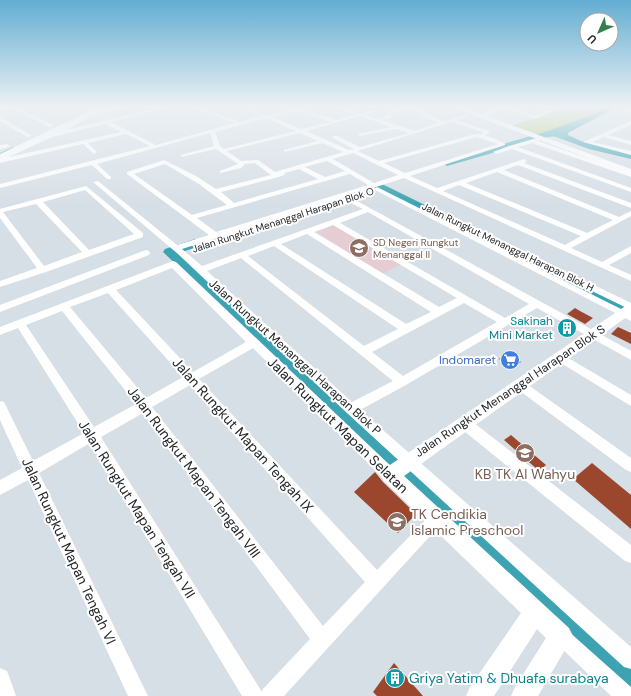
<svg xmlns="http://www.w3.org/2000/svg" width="631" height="696" font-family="'DM Sans',sans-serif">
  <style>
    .education { fill: #e6cdd4 }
    .green { fill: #b6cc80 }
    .water { fill: #3da3b2 }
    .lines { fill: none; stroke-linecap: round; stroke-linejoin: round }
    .stream { stroke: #3da3b2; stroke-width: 1.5 }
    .river { fill: #3da3b2; fill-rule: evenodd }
    .building { fill: #9b472e }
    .minor { fill: #fff; fill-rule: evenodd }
    .tertiary { fill: #fff; fill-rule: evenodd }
    .primary { fill: #fff; fill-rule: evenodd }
    .labels { text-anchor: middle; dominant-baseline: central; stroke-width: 4; stroke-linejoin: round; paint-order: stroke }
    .far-street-label { font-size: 10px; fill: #232528; stroke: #fff }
    .far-education-label { font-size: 10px; fill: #785e54; stroke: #fff; text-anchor: start }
    .culture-label { font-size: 12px; fill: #0d838f; stroke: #fff; text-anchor: end }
    .street-label { font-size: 12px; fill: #232528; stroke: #fff }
    .shop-label { font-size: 12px; fill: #366cbe; stroke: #fff; text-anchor: end }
    .near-street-label { font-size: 14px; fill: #232528; stroke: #fff }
    .near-education-label { font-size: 14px; fill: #785e54; stroke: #fff }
    .near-culture-label { font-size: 14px; fill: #0d838f; stroke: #fff; text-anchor: start }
  </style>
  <rect width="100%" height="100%" fill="#d7dfe6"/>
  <polygon class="education" points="337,224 403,264 381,274 317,232"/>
  <polygon class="green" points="566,107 606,107 596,113 534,136 511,126"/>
  <polygon class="water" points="606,107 617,107 568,133 568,135 581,141 631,154 631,159 589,149 548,134 539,136 537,135 596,113"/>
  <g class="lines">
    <polyline class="stream" points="0,154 13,148"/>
    <g class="river">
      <polygon points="548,131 556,131 560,134 559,136 548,137 447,166 442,163 444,161"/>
      <polygon points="378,182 631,306 631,317 374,187 373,185 374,183"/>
      <polygon points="195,239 200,240 201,243 200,246 179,253 631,655 631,690 620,686 163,252 165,249"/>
    </g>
  </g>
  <g class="building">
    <polygon points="575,308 580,311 593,318 585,324 567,314"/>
    <polygon points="561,323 575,331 571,335 557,327"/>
    <polygon points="618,327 631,333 631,344 611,334"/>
    <polygon points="508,353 521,362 512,368 499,359"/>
    <polygon points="511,435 546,465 539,471 504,440"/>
    <polygon points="592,463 631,495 631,529 573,479"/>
    <polygon points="375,472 383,482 416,514 398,533 354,492"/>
    <polygon points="394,663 423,696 377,696 373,692"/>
  </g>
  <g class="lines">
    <g class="minor">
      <polygon points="16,107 53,125 54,126 49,127 11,108 0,110 0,108"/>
      <polygon points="120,107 130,107 92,116 89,114"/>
      <path d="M161,107H170L111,122L156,145L235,123L192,107H199L240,122L262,116L244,107C253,107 259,114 267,115C275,115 293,107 304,107L301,109L336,120L355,115L335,107H342L360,113L374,110V112L365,115L377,119L386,116L387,111L404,107H414L443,122L473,112H475V114L456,120L489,131V133L485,135L505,143V145L410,176L437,188L524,159L527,161L524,163L631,203V208L518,165L504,170L619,217L631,211V216L571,248L602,262L631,246V253L609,265L631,275V281L404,178L182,249L202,266L363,209L345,200L344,198L348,196L631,351V360L537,308L406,385L360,410L631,647V669L624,667L347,413L178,254L93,182L98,181L177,245L209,235L127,174V172L164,160L196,176L216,189L271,175L255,163L245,164L241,168L220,173V171L238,164L216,149L181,157V155L214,146L210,133L97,164L111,177V179H107L92,165L0,188V184L150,146L126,134L88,143L97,152L94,154L83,144L0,163V159L121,132L105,124L48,138L45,136L46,135ZM409,109L438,123L415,131L382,120L391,118V113ZM296,110L331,122L301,129L272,117ZM360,116L391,127L359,134V136L396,129L409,133L360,147L337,136H333V138L354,149L349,150L306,131ZM267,118L295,131L224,149L220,146L215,132ZM451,122L483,132V134H475L379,161L358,151ZM300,133L318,141L284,150V152L323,143L343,152L275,172L258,160L241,161L227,151ZM477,137L498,144L405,173L384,163ZM353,153L398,175L374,183L333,159ZM327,161L345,171L325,177L305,167ZM165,164L199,184L227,205L192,215L134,174ZM299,169L318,179L234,203L221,192L279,177L284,175L285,173ZM497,172L613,220L587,233L466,183ZM350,174L368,185L216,232L197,218ZM459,185L581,236L565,245L443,191ZM368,212L529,304L505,318L340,223ZM333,225L457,298L439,307L314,232ZM307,234L431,312L406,324L281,244ZM274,246L398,329L364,346L248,256ZM241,258L393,381L352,402L207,271ZM464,303L497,322L403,376L372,352Z"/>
      <path d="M509,107L535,115L543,112L529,107C535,107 543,111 548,110C554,110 558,107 564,107L535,119L506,109L480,118L477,116L501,107Z"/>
      <polygon points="622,109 631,110 631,112 622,111"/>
      <polygon points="0,117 31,135 32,136 27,137 0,121"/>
      <polygon points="631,121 631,125 608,135 631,141 631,145 604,137 592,142 631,151 631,155 583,142"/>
      <polygon points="540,137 543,139 538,141 631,173 631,177 532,143 518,147 631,188 631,192 512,149 496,154 493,152 509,146"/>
      <polygon points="7,144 9,145 9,147 0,149 0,145"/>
      <path d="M86,186L143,233V237L46,272L0,287V281L37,268L0,218V209ZM85,190L134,234L89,250L43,202ZM36,204L82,252L44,266L3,212Z"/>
      <polygon points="377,187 631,314 631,321 375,190 374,189"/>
      <polygon points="481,233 487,233 631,303 631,310 481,237"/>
      <polygon points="146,250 149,251 150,253 149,255 0,312 0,305"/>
      <path d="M173,261L176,262L395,470L397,475L395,480L390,482L385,480L253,348L199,379L377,570L431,514L436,511L441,514L444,519L441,524L284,696H242L90,443L39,473L148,696H128L28,480L0,495V480L22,468L0,420V401L4,402L33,461L84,433L18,328L0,335V327ZM172,268L246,342L193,372L116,290ZM108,293L183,377L146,398L70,307ZM62,311L136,404L94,427L26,325ZM190,385L365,582L323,626L152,407ZM143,413L310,639L263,689L262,692L101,437Z"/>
      <polygon points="560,353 631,395 631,406 556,360 554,357 556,354"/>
      <polygon points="520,380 524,382 631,458 631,472 626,470 516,388 514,385 516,382"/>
      <polygon points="464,418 469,419 631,545 631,563 625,561 459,427 458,423 459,419"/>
      <polygon points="561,627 567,630 631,687 631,696 611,696 555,642 552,636 555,630"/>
      <polygon points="0,668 7,671 16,696 0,696"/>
    </g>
    <g class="tertiary">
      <polygon points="451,107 461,107 479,113 631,169 631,174"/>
      <polygon points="631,304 631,314 404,476 569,628 573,636 538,696 511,696 515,687 546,638 537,629 494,696 466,696 470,687 521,613 384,481 381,475 384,469 627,305"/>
    </g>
    <polygon class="primary" points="98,107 108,107 63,132 0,161 0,154"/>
  </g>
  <linearGradient id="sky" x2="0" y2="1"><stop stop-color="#63add2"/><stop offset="0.52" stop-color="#edf1f4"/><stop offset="1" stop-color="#edf1f4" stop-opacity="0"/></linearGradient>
  <rect width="631" height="205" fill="url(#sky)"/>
  <defs>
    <g id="school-disc" transform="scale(1)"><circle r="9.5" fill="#8d6e63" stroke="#fff"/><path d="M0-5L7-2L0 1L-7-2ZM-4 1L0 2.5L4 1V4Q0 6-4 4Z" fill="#fff"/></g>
    <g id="building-disc" transform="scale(1)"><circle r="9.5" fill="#0f9aa8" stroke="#fff"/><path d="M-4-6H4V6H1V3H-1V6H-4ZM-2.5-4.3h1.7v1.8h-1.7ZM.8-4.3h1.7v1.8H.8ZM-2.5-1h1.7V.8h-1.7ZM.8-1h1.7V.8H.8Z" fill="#fff"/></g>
    <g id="supermarket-disc" transform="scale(1)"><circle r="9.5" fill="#3f7fe0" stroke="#fff"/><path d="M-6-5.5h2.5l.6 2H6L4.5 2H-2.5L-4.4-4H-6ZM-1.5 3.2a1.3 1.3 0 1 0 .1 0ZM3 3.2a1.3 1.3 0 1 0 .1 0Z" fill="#fff"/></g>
  </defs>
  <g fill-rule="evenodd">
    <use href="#school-disc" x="359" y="248"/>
    <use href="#building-disc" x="567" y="328"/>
    <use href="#supermarket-disc" x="510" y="360"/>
    <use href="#school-disc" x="525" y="453"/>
    <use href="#school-disc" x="397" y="522"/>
    <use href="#building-disc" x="395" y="678"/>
  </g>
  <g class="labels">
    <g class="far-street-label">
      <text transform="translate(283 220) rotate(-18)">Jalan Rungkut Menanggal Harapan Blok O</text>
      <text transform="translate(508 247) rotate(26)">Jalan Rungkut Menanggal Harapan Blok H</text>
    </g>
    <g class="far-education-label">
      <text x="373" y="242">SD Negeri Rungkut<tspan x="373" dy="12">Menanggal II</tspan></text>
    </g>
    <g class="culture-label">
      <text x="553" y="321">Sakinah<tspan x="553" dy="14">Mini Market</tspan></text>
    </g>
    <g class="street-label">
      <text transform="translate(295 357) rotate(42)">Jalan Rungkut Menanggal Harapan Blok P</text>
      <text transform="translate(510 391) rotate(-34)">Jalan Rungkut Menanggal Harapan Blok S</text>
    </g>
    <g class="shop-label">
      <text x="496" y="360">Indomaret</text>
    </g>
    <g class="near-street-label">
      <text transform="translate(338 425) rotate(44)">Jalan Rungkut Mapan Selatan</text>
      <text transform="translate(243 435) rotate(48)">Jalan Rungkut Mapan Tengah IX</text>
      <text transform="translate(194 472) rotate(53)">Jalan Rungkut Mapan Tengah VIII</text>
      <text transform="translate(137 509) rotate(58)">Jalan Rungkut Mapan Tengah VII</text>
      <text transform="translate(69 551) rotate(65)">Jalan Rungkut Mapan Tengah VI</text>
    </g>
    <g class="near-education-label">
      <text x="525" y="474">KB TK Al Wahyu</text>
      <text x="411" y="514" text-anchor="start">TK Cendikia<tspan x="411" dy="16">Islamic Preschool</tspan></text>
    </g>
    <g class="near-culture-label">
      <text x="409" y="678">Griya Yatim &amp; Dhuafa surabaya</text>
    </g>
  </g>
  <g transform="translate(599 32) rotate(225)"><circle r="19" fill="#ffffff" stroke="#a7a8a9"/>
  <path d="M0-3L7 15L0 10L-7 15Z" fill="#337e4d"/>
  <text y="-6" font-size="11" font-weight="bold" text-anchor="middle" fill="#232528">U</text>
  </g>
</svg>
